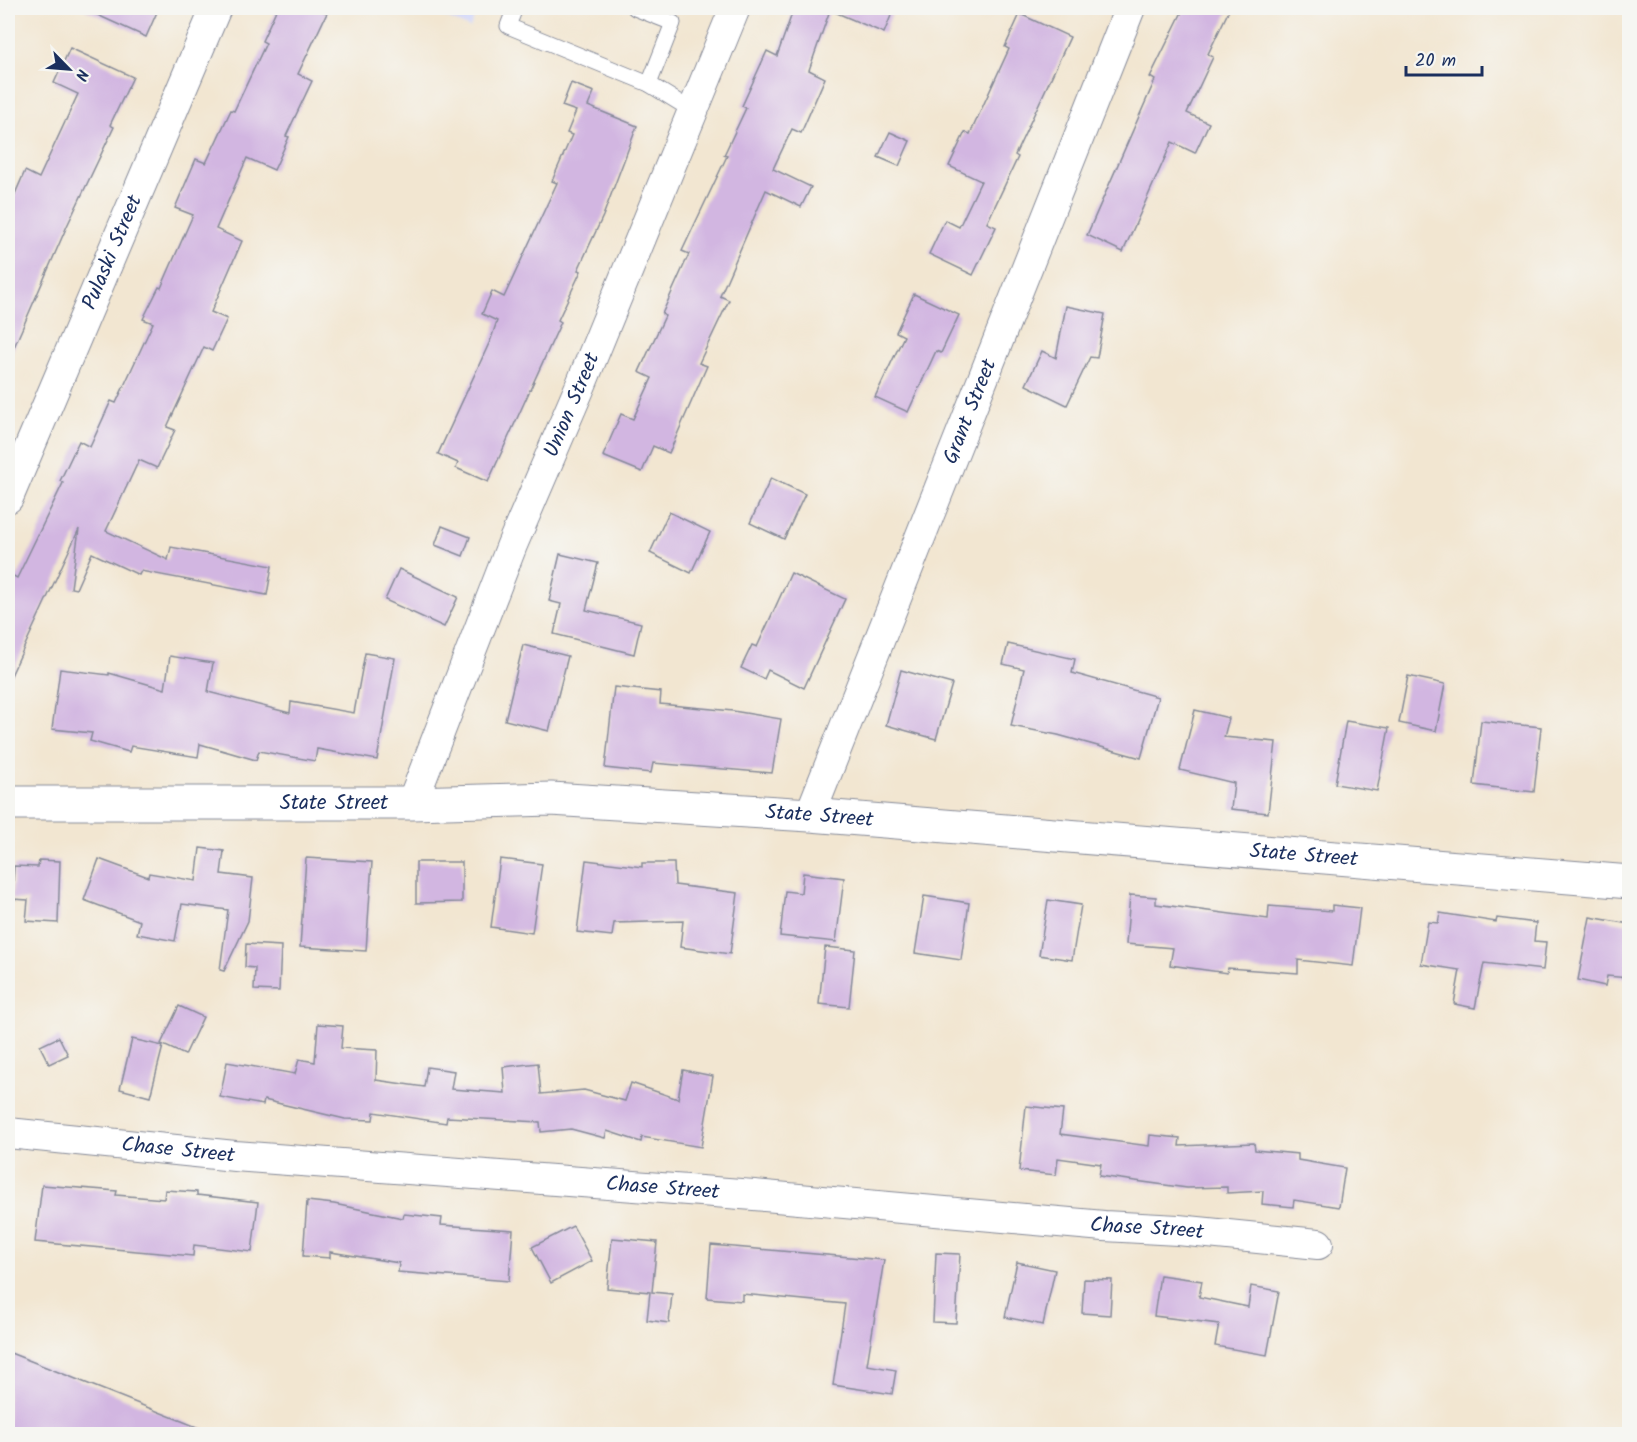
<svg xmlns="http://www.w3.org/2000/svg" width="1637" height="1442" font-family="Kalam,sans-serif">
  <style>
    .built { fill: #d4d8f9 }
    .building { fill: #d2b6e1 }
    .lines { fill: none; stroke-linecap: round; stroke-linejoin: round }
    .service-casing { stroke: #868a98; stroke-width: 17 }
    .minor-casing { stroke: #868a98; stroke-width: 32 }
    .secondary-casing { stroke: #868a98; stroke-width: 35 }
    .service { stroke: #fff; stroke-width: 15 }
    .minor { stroke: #fff; stroke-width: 30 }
    .secondary { stroke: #fff; stroke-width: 33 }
    .labels { text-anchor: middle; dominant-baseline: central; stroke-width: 4.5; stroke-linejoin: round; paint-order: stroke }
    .street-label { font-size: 21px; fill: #1b2f5e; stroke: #f6f6f2 }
  </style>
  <rect width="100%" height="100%" fill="#f6f6f2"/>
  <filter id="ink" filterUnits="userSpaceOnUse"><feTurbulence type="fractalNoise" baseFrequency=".0167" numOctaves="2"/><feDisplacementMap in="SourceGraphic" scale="12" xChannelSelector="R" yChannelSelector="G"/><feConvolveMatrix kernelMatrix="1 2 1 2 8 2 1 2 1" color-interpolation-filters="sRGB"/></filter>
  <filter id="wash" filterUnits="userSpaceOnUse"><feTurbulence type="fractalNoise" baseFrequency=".008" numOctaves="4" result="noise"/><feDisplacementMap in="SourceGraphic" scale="24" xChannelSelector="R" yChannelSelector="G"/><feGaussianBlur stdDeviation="1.35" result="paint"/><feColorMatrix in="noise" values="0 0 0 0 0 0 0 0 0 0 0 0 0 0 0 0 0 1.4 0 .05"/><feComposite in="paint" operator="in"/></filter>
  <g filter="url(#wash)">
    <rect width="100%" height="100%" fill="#f2e6d1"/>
    <polygon class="built" points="431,8 478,8 470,28 429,10"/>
    <g id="blocks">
      <g class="building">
        <polygon points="82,8 147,8 157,12 146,37"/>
        <polygon points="277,8 316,8 327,13 298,74 312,81 286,136 289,137 274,170 247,158 216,229 242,241 211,312 227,319 212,351 204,347 167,427 175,430 157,468 139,460 106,531 168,560 171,547 272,566 267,595 141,571 139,575 92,553 76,589 71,588 79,529 8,682 8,573 17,578 63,483 60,481 79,441 90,447 111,401 116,403 153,323 143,319 159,287 161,288 193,215 175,208 196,159 206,163 231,110 234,111 266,43 262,41"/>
        <polygon points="794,8 894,8 884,33 830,10 809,70 825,78 801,133 792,129 773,169 811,187 801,207 766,190 720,296 729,300 699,363 707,366 669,453 653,446 642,472 603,456 621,414 633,419 652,378 639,372 665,316 662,314 689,254 682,251 727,156 724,155 746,108 742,106 767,51 777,56"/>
        <polygon points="1184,8 1230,8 1208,54 1213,57 1187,113 1209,123 1195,153 1172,142 1123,252 1087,235 1155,80 1150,77"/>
        <polygon points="1020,14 1070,37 1015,155 1018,157 987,223 996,227 973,275 929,254 945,220 959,227 981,181 949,166 965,132 970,134 1009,49 1005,47"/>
        <polygon points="70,48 133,77 110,125 114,127 67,226 8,361 8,210 25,171 39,178 78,94 54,83"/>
        <polygon points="571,83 594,92 588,106 637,126 603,216 578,270 581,271 558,320 561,322 488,482 456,468 458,463 438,454 491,339 497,321 482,314 492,291 504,297 557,183 552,181 572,135 567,133 576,111 562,106"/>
        <polygon points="890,132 910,141 899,166 878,157"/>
        <polygon points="914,294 959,315 941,353 936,351 908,412 875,397 904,336 896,332"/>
        <polygon points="1066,306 1105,314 1097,358 1090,357 1067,405 1026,385 1042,351 1056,358"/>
        <polygon points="771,478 805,494 784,539 750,523"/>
        <polygon points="669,512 710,532 691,573 650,553"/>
        <polygon points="442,526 470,537 463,556 435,545"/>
        <polygon points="560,554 598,563 586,610 641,623 634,654 554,634 561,604 549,601"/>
        <polygon points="399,569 458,597 444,627 385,600"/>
        <polygon points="791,573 845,599 804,688 768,670 764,679 741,668 752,645 757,647"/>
        <polygon points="1008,644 1075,659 1072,673 1158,697 1141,758 1058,735 1011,726 1024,669 1003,664"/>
        <polygon points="523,645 568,656 549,731 505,720"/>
        <polygon points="365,653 395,658 377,760 317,749 315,761 259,751 256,760 200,744 198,757 131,746 129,752 90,741 92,733 52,729 60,669 109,675 109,673 165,689 170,656 213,663 208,692 290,713 291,702 354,713"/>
        <polygon points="901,670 952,684 936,739 886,725"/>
        <polygon points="1408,676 1445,684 1436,731 1399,723"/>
        <polygon points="614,687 661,692 660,704 733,711 781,719 772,773 653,763 651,773 605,768"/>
        <polygon points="1195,710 1229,718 1224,737 1276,742 1268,813 1231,809 1234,783 1180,770"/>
        <polygon points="1346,721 1389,728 1377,791 1335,784"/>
        <polygon points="1481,721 1541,727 1534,792 1474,785"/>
        <polygon points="200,848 224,851 221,874 253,878 248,921 224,971 220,970 228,910 182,904 175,941 137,934 140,921 84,900 99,859 148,877 149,873 196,881"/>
        <polygon points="306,858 372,862 366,951 300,947"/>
        <polygon points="500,859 542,864 532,933 491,927"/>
        <polygon points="39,860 60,861 58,923 26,921 28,900 12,899 14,866 38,867"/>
        <polygon points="586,860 642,867 642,863 674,863 675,885 738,893 730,954 680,947 683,921 614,923 612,936 577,932"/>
        <polygon points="416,862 462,862 462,902 416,903"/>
        <polygon points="803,873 844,878 836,942 780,936 785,891 801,893"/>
        <polygon points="1130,895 1156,897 1156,904 1268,919 1269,906 1332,911 1332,905 1360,908 1353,966 1298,960 1298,973 1228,968 1227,973 1170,965 1173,948 1126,944"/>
        <polygon points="924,896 969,903 961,960 915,953"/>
        <polygon points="1048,900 1081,905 1072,960 1039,955"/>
        <polygon points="1440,913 1496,922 1497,918 1536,923 1534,941 1546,942 1543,970 1484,963 1475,1008 1454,1004 1460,970 1421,964 1428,922 1438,923"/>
        <polygon points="1590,917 1629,924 1629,978 1607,976 1605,986 1578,980"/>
        <polygon points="246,944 281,946 279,991 254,990 255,968 245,967"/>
        <polygon points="825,947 855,950 849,1007 819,1004"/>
        <polygon points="179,1006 203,1017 185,1055 161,1044"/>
        <polygon points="318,1024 343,1026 341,1048 377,1050 376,1080 424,1087 427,1067 454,1071 451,1089 505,1093 503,1067 538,1063 541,1094 584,1090 625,1101 631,1083 678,1099 683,1070 713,1076 701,1147 642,1137 641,1142 607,1131 605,1138 571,1129 541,1132 540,1122 447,1117 446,1123 374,1112 373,1120 345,1119 264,1100 263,1105 220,1097 227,1062 295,1074 299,1059 315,1062"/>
        <polygon points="59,1037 68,1055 49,1064 40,1046"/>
        <polygon points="132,1039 163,1046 150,1097 120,1089"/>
        <polygon points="1026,1106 1063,1110 1060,1134 1149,1146 1150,1135 1180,1138 1179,1146 1254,1143 1255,1150 1298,1154 1298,1160 1345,1168 1339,1207 1294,1200 1293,1207 1262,1204 1263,1191 1227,1193 1227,1187 1187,1188 1099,1176 1101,1164 1058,1158 1056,1175 1019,1171"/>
        <polygon points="42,1185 117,1191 116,1195 164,1199 165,1190 197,1192 197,1195 258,1202 252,1252 194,1245 193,1256 35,1242"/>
        <polygon points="307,1201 334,1204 403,1218 404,1214 442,1218 441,1225 513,1230 509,1281 398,1272 399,1263 330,1252 330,1258 303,1256"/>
        <polygon points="573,1226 592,1261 551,1283 532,1247"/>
        <polygon points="612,1238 657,1242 652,1292 672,1294 669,1323 647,1320 650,1292 607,1288"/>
        <polygon points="711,1245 884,1260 867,1365 896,1370 892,1394 833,1385 845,1304 742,1294 742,1301 707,1298"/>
        <polygon points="936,1253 960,1254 956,1323 933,1322"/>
        <polygon points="1017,1262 1055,1270 1043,1325 1005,1317"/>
        <polygon points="1160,1275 1202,1281 1199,1297 1248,1307 1251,1286 1279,1291 1267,1355 1215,1346 1219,1324 1154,1316"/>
        <polygon points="1084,1279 1112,1280 1110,1315 1082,1313"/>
        <polygon points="8,1352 212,1433 212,1434 8,1434"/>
      </g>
    </g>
  </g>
  <g filter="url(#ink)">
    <use href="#blocks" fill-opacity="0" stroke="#868a98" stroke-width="1.5"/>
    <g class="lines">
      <g class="service-casing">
        <g id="service">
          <polyline points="515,8 508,26 649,84 693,111"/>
          <polyline points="635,8 673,23 649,84"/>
        </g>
      </g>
      <g class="minor-casing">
        <g id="minor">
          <path id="s1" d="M8,498L216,8"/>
          <path id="s2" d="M412,803L512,545L580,387L735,8"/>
          <path id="s3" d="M810,815L1130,8"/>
          <path id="s4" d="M8,1133L235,1156L754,1195L1104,1226L1178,1230L1318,1244"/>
        </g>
      </g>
      <g class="secondary-casing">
        <g id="secondary">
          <path id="s5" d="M8,803H412L551,799L810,815L1630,882"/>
        </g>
      </g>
      <use href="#service" class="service"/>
      <use href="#minor" class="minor"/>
      <use href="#secondary" class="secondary"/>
    </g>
  </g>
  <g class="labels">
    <g class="street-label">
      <text stroke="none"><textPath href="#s1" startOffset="267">Pulaski Street</textPath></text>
      <text stroke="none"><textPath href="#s2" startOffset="429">Union Street</textPath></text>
      <text stroke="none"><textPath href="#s3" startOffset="434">Grant Street</textPath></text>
      <text stroke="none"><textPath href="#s5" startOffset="326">State Street</textPath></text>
      <text stroke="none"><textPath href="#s5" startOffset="812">State Street</textPath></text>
      <text stroke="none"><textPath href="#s5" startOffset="1298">State Street</textPath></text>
      <text stroke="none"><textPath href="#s4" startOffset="171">Chase Street</textPath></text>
      <text stroke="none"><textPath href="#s4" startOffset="657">Chase Street</textPath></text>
      <text stroke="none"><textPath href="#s4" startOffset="1143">Chase Street</textPath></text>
    </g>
  </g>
  <rect width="1637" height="1442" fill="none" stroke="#f6f6f2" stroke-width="30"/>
  <g transform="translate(69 69) rotate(115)" stroke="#f6f6f2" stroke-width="4.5" paint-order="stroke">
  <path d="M0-4.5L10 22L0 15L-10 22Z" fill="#1b2f5e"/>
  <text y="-9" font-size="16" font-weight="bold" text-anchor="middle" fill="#1b2f5e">N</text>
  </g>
  <path d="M1406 66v9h76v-9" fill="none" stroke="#1b2f5e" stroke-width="3"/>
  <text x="1415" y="66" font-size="18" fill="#1b2f5e" stroke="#f6f6f2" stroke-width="4.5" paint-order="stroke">20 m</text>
</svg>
